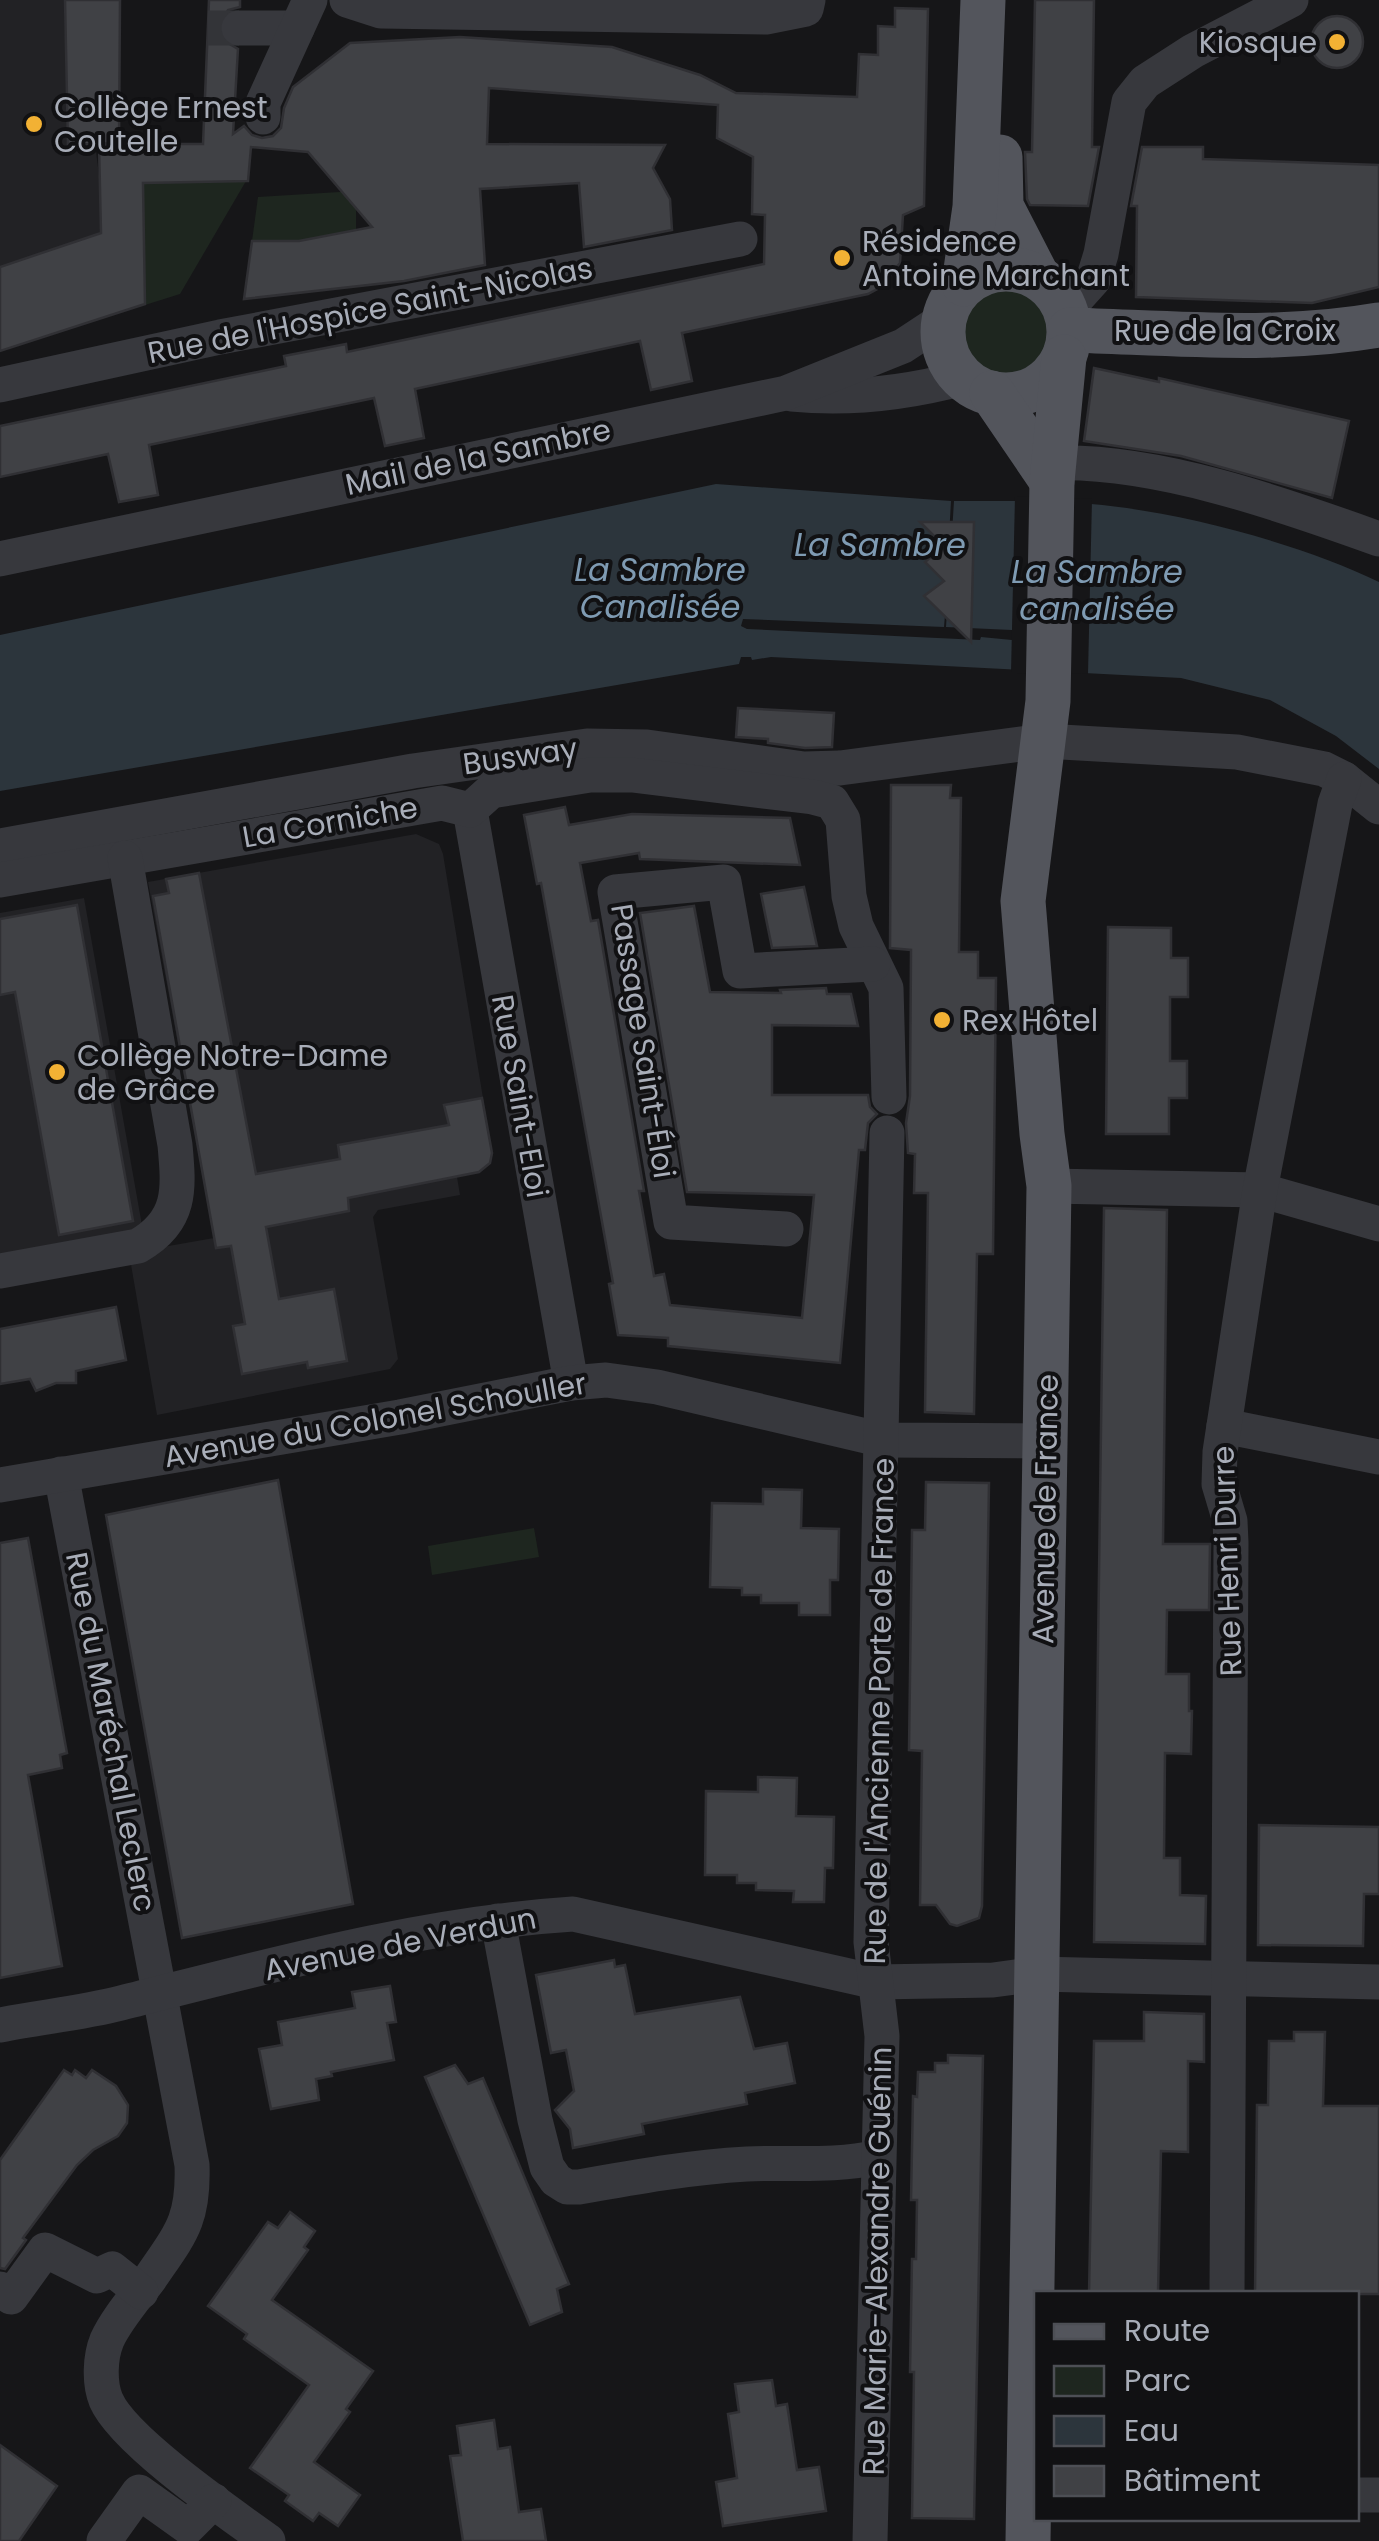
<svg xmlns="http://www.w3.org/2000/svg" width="1379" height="2541" font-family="Poppins,sans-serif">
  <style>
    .built { fill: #222225 }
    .green { fill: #1e261f }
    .water { fill: #2c353c }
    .pier { fill: #161618 }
    .building { fill: #404145; stroke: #303034; stroke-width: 2.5 }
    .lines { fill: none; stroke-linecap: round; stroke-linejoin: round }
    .minor-tunnel { stroke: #333438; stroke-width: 35; stroke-dasharray: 35 18; stroke-linecap: butt }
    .minor { stroke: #37383d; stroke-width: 35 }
    .major { stroke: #53555c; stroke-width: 45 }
    .poi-dot { fill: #f2b134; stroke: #111113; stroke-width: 4 }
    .labels { text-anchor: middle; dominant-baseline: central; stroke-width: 8; stroke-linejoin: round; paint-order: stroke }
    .poi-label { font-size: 30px; fill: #a8adb8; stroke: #111113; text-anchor: start }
    .street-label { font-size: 30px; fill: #a8adb8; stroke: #111113 }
    .water-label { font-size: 32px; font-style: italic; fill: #7f9bb3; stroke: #111113 }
  </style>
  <rect width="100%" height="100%" fill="#161618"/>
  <g class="built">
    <polygon points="0,0 64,0 68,144 95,144 100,183 101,233 0,267"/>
    <polygon points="416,834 439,844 443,854 492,1153 490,1163 479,1172 457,1177 460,1195 378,1210 373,1217 398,1359 390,1369 157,1415 129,1253 214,1238 148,882"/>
    <polygon points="84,898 143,1231 0,1254 0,913"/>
  </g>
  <g class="green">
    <polygon points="246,181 180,294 145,305 143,188 140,183"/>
    <polygon points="356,191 356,233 301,241 252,241 258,197"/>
    <circle cx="1004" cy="332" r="43"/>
    <polygon points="534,1528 539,1557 432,1575 428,1546"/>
  </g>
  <path class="water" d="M716,484L951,501L946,591H931L924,596L930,602L946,603L944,627L743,619L741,626L747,629L980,640L981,637L1012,640V630L946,627L954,501C999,501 1046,500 1091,504C1177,511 1302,544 1379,582V769L1336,736L1270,700L1181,678L771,657L752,660L751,657H741L739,664L0,791V635Z"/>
  <polygon class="pier" points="1015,496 1092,499 1088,674 1011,673"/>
  <g class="building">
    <polygon points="65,0 120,0 119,143 68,145"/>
    <polygon points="209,0 240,0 240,7 228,10 218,27 221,39 238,49 233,134 244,126 252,135 262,138 273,136 281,128 284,108 293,87 350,43 460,37 612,47 700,75 736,93 857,97 859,54 878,55 878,26 895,27 895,8 928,9 924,206 903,215 900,263 881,287 868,294 682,333 692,381 651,390 640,341 415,389 424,438 385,446 374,398 149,445 158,495 119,502 108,454 0,477 0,426 286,366 284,356 346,344 347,352 764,264 765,215 752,214 753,157 717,138 718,105 489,88 487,144 665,145 653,168 670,199 672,230 584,247 579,183 480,189 485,265 404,281 244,299 252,241 299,241 372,227 308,152 251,147 248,181 143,183 145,304 0,351 0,267 101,233 99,144 203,144"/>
    <polygon points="1035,0 1094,0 1092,147 1099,147 1088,206 1030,205 1027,199 1025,152 1032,152"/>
    <circle cx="1337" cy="42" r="26"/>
    <polygon points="1142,147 1203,147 1203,159 1379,165 1379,287 1312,303 1136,297 1137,206 1131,206"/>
    <polygon points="1094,368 1159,382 1159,378 1349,421 1332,498 1181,456 1084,441"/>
    <polygon points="920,522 974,522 971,642 924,596 944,581 925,562 944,546"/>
    <polygon points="738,708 834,713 832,747 805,748 768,743 768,739 736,737"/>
    <polygon points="891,785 951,785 950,798 961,798 959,952 978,952 978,978 996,978 993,1254 977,1254 974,1414 925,1412 928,1193 914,1193 915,1154 908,1153 906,1123 910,1096 911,950 890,948"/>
    <polygon points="565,807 569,825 632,814 790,818 800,865 640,859 639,853 580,863 591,921 598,920 644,1191 639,1191 654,1276 664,1274 670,1305 802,1318 814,1195 687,1192 640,913 694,906 710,992 781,993 780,990 826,988 827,994 851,994 858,1026 772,1025 772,1095 868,1095 870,1107 877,1114 868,1123 865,1150 859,1150 840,1363 668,1346 668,1338 618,1335 609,1284 613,1283 541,883 537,884 524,815"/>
    <polygon points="199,873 256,1174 340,1159 338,1145 449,1125 444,1105 482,1098 492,1153 490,1163 479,1172 348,1198 349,1211 266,1227 279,1299 334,1289 347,1361 308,1368 307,1362 242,1374 233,1326 245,1324 231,1246 216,1248 153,896 169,893 166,879"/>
    <polygon points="804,887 817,946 772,948 761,894"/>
    <polygon points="77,905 133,1221 59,1235 15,992 0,995 0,919"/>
    <polygon points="1108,927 1171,928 1171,958 1188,958 1188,997 1170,997 1170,1061 1187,1061 1187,1098 1169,1098 1169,1134 1106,1134"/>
    <polygon points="1104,1208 1167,1210 1163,1544 1210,1544 1209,1610 1167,1610 1166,1674 1189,1674 1189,1711 1192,1711 1191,1754 1165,1753 1164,1858 1180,1858 1180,1895 1206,1896 1205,1944 1094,1942"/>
    <polygon points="116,1307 126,1360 76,1371 76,1383 56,1383 36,1391 30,1379 0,1384 0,1329"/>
    <polygon points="278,1480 353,1904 182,1938 106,1515"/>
    <polygon points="926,1482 989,1483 982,1906 979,1918 957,1926 950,1924 936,1905 920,1905 922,1751 909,1750 912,1530 925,1530"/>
    <polygon points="763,1489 802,1490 801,1528 839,1529 838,1580 830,1580 830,1615 799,1615 799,1603 761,1603 761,1595 742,1595 742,1588 710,1587 712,1503 763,1504"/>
    <polygon points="28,1538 67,1753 60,1755 62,1768 28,1775 62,1966 0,1978 0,1543"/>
    <polygon points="758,1777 797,1778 796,1816 834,1817 833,1868 825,1868 824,1902 793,1902 794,1891 756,1890 756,1883 737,1883 737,1875 705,1875 706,1791 758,1792"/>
    <polygon points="1259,1825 1379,1827 1379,1894 1364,1894 1363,1946 1258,1945"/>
    <polygon points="614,1960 615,1967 625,1965 635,2014 740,1997 754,2049 787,2043 795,2083 745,2093 747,2104 642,2124 644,2134 573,2148 570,2129 555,2110 574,2091 566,2050 551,2053 536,1975"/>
    <polygon points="390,1986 396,2022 387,2023 394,2060 331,2072 332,2076 316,2079 319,2100 271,2109 259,2049 282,2045 278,2022 355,2008 352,1992"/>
    <polygon points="1144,2012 1204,2014 1204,2062 1188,2061 1188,2152 1161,2151 1158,2294 1089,2294 1094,2041 1144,2041"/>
    <polygon points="1294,2032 1325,2032 1323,2106 1379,2106 1379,2294 1255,2294 1257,2105 1268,2105 1269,2041 1294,2041"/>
    <polygon points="948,2055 983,2056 974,2519 912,2518 914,2372 910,2372 912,2259 916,2259 917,2200 911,2200 913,2096 917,2097 918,2072 935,2072 935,2063 948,2063"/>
    <polygon points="455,2065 468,2084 483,2078 569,2284 557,2289 562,2312 530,2325 425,2077"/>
    <polygon points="64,2070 72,2075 75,2070 86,2078 92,2070 116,2086 128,2105 127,2123 118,2136 93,2150 77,2165 23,2238 26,2240 5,2269 0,2268 0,2160"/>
    <polygon points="290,2212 315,2231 304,2247 308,2250 272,2300 373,2371 346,2409 350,2412 314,2462 360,2495 338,2526 319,2513 313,2521 285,2501 289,2495 250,2468 309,2385 244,2339 247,2334 208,2306 268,2222 278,2228"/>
    <polygon points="772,2380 776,2406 787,2404 797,2470 819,2467 826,2511 723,2526 716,2482 737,2478 728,2414 739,2412 735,2384"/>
    <polygon points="494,2420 498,2449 510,2447 519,2512 541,2509 546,2541 463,2541 450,2456 461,2455 457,2426"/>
    <polygon points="0,2445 57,2486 19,2541 0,2541"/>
  </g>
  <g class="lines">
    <polyline class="minor-tunnel" points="208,28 239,28"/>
    <g class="minor">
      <polyline points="347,0 381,11 766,17 806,9 808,0"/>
      <polyline points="239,28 297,28"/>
      <polyline points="263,117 263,103 310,0"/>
      <polyline points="1066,310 1093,280 1101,254 1129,102 1145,82 1193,51 1291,0"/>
      <polyline points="0,385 220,337 740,239"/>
      <path d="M792,394C850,400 906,393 963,378"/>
      <path d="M1054,463C1157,460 1282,504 1379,539"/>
      <polyline points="0,559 786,393 903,346 944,319"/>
      <polyline points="470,810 571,1383"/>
      <polyline points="0,846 413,771 587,746 647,747 804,769 840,768 1044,741 1237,752 1324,769 1344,779 1379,807"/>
      <polyline points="0,880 442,803 470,810 491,791 590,775 632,775 813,797 832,802 843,820 849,896 856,926 886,988 889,1097"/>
      <polyline points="1049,1186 1260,1190 1379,1224"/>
      <polyline points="786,1229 671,1222 615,892 724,882 740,971 873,964"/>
      <path d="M0,1271L138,1246C182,1221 179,1189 175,1145L125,858"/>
      <polyline points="1224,1426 1379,1457"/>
      <path d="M61,1474L192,2165C194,2220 181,2233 151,2277C137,2296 117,2318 107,2340C100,2357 99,2383 106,2400C123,2440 229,2513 268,2541"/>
      <polyline points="0,1485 400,1417 571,1383 606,1380 657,1387 883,1440 1046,1441"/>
      <path d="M498,1921L535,2120L547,2167L556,2180L567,2187H579C635,2177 691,2167 747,2164C792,2162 834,2167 878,2157"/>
      <path d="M0,2025C40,2017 82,2013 121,2003C269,1966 420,1924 573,1914L876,1982L993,1980L1037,1974L1379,1982"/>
      <polyline points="0,2289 11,2297 45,2250 97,2276 112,2269 141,2292"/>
      <polyline points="1227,2294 1231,1543 1230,1521 1219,1484 1220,1452 1260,1190 1335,804 1344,779"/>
      <polyline points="1356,2495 1379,2495"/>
      <polyline points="104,2541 139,2492 188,2527 214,2501"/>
      <polyline points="870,2541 882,2036 871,1942 887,1133"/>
    </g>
    <g class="major">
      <polyline points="1000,157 1001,206 1037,276"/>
      <circle cx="1006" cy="332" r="63"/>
      <polyline points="964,284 975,207 983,0"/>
      <path d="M1070,330C1173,333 1277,343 1379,325"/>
      <polyline points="992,393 1052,481"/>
      <polyline points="1028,2541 1049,1186 1042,1134 1023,901 1048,701 1052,481 1064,357"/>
    </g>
  </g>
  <g class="poi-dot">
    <circle cx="1337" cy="42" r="10"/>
    <circle cx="34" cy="124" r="10"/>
    <circle cx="842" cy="258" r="10"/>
    <circle cx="942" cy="1020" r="10"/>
    <circle cx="57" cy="1072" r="10"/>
  </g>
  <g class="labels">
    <g class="poi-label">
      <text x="1317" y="42" text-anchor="end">Kiosque</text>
      <text x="54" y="107">Collège Ernest<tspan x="54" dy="34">Coutelle</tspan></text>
      <text x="862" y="241">Résidence<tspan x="862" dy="34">Antoine Marchant</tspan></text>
      <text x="962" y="1020">Rex Hôtel</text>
      <text x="77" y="1055">Collège Notre-Dame<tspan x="77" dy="34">de Grâce</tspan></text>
    </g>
    <g class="street-label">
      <text transform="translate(370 310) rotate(-11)">Rue de l'Hospice Saint-Nicolas</text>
      <text x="1225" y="330">Rue de la Croix</text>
      <text transform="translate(478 457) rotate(-12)">Mail de la Sambre</text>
      <text transform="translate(520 756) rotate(-8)">Busway</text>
      <text transform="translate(330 822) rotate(-10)">La Corniche</text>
      <text transform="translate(643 1041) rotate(81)">Passage Saint-Éloi</text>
      <text transform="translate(520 1096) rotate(80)">Rue Saint-Eloi</text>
      <text transform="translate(375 1420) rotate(-10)">Avenue du Colonel Schouller</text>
      <text transform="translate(1045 1509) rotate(-89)">Avenue de France</text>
      <text transform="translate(1227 1561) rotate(-92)">Rue Henri Durre</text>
      <text transform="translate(879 1711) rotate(-89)">Rue de l'Ancienne Porte de France</text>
      <text transform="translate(111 1732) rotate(79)">Rue du Maréchal Leclerc</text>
      <text transform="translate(400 1944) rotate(-11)">Avenue de Verdun</text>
      <text transform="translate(877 2261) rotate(-89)">Rue Marie-Alexandre Guénin</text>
    </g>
    <g class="water-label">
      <text x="880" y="544">La Sambre</text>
      <text x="660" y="569">La Sambre<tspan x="660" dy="37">Canalisée</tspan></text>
      <text x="1097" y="571">La Sambre<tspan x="1097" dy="37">canalisée</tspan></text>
    </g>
  </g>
  <rect x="1034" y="2291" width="325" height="230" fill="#111113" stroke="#4d4f55" stroke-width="2.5"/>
  <rect x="1054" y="2324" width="50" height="15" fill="#53555c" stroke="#4d4f55" stroke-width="2.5"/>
  <text x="1124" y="2341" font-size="30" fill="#a8adb8">Route</text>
  <rect x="1054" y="2366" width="50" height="30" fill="#1e261f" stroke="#4d4f55" stroke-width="2.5"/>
  <text x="1124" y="2391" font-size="30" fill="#a8adb8">Parc</text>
  <rect x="1054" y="2416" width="50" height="30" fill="#2c353c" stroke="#4d4f55" stroke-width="2.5"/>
  <text x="1124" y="2441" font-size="30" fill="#a8adb8">Eau</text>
  <rect x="1054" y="2466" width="50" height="30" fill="#404145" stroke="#4d4f55" stroke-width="2.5"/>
  <text x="1124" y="2491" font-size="30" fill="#a8adb8">Bâtiment</text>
</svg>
